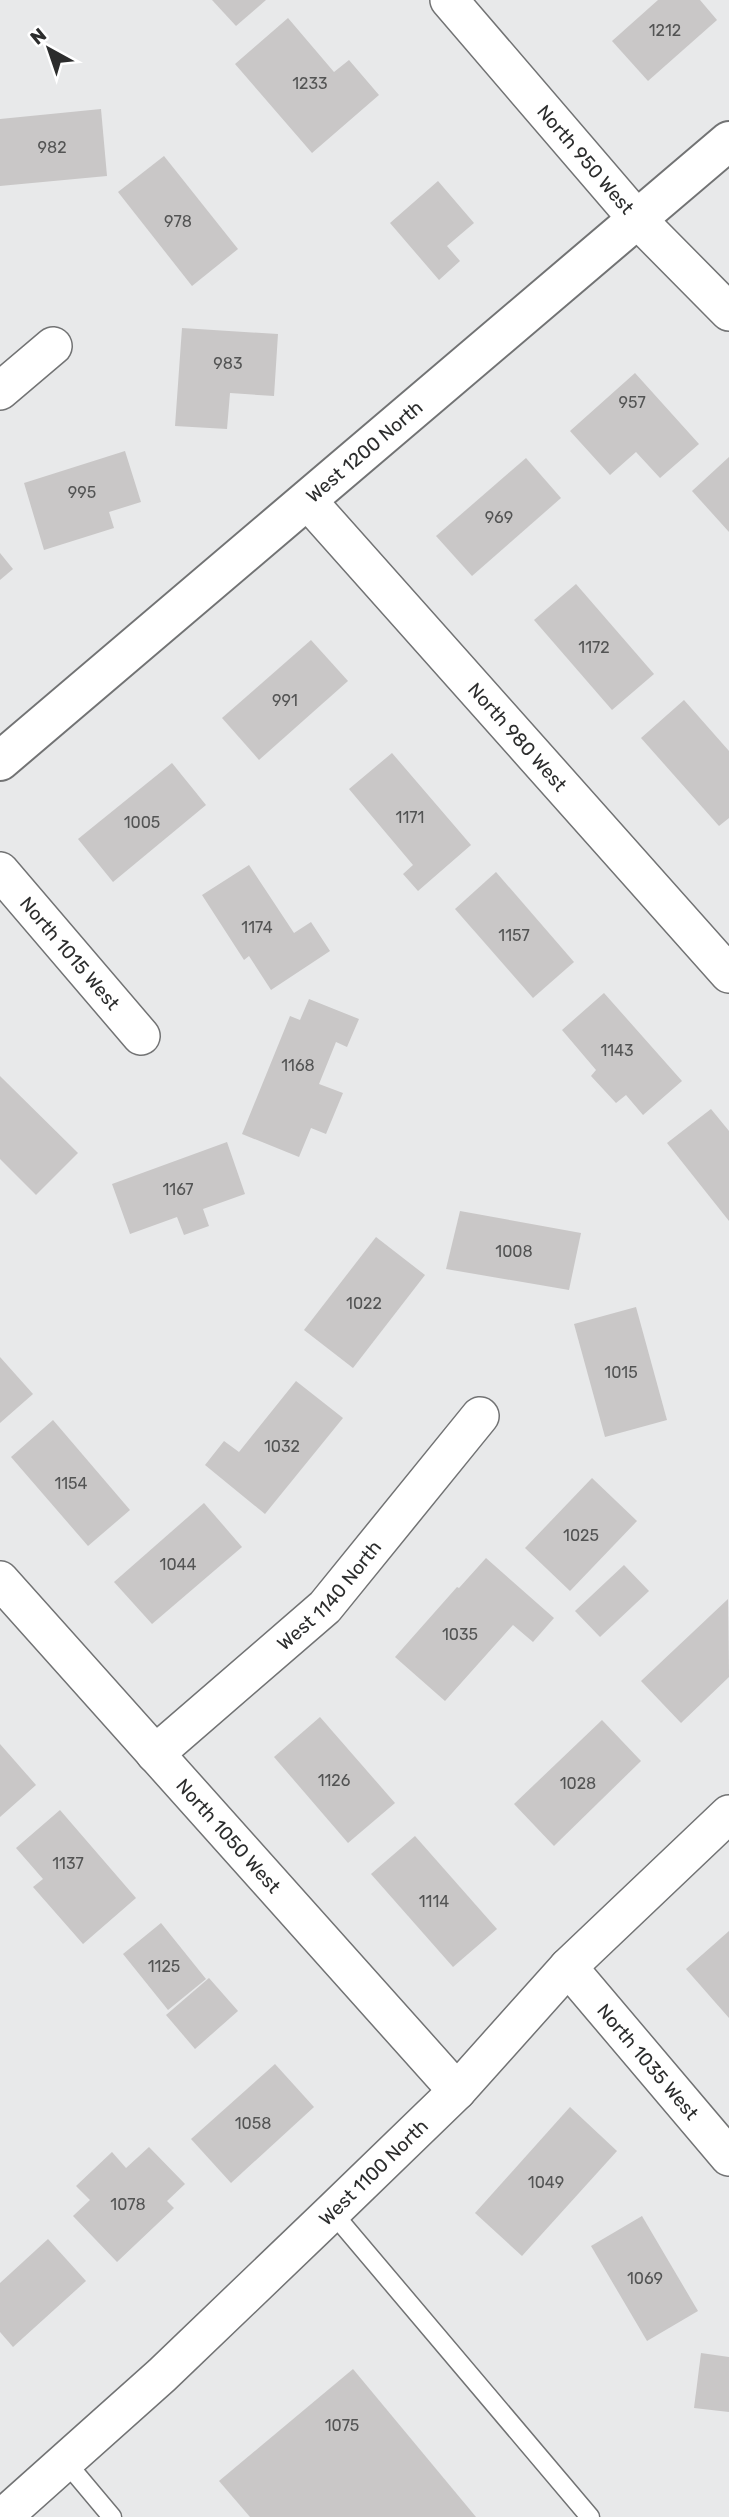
<svg xmlns="http://www.w3.org/2000/svg" width="729" height="2517" font-family="Rubik,sans-serif">
  <style>
    .building { fill: #c9c7c7 }
    .lines { fill: none; stroke-linecap: round; stroke-linejoin: round }
    .lane-casing { stroke: #727374; stroke-width: 21 }
    .street-casing { stroke: #727374; stroke-width: 40 }
    .secondary-casing { stroke: #727374; stroke-width: 42 }
    .lane { stroke: #fff; stroke-width: 18 }
    .street { stroke: #fff; stroke-width: 37 }
    .secondary { stroke: #fff; stroke-width: 38 }
    .labels { text-anchor: middle; dominant-baseline: central; stroke-width: 6; stroke-linejoin: round; paint-order: stroke }
    .number-label { font-size: 16px; fill: #535454 }
    .street-label { font-size: 19px; fill: #2c2d2d; stroke: #fff }
  </style>
  <rect width="100%" height="100%" fill="#e8e9ea"/>
  <g class="building">
    <polygon points="212,0 266,0 236,26"/>
    <polygon points="658,0 700,0 717,20 648,81 612,41"/>
    <polygon points="288,18 334,72 349,60 379,95 312,153 235,64"/>
    <polygon points="101,109 107,176 0,186 0,119"/>
    <polygon points="164,156 238,249 192,286 118,192"/>
    <polygon points="438,181 474,223 447,246 460,261 439,280 390,223"/>
    <polygon points="182,328 278,334 274,396 230,393 227,429 175,426"/>
    <polygon points="635,373 699,444 660,478 636,452 610,475 570,431"/>
    <polygon points="125,451 141,502 109,512 114,528 44,550 24,483"/>
    <polygon points="729,457 729,532 692,491"/>
    <polygon points="526,458 561,498 472,576 436,536"/>
    <polygon points="0,553 13,569 0,580"/>
    <polygon points="576,584 654,674 612,710 534,620"/>
    <polygon points="311,640 348,681 259,760 222,718"/>
    <polygon points="684,700 729,751 729,818 719,826 641,738"/>
    <polygon points="392,753 471,845 418,891 403,874 413,865 349,789"/>
    <polygon points="172,763 206,805 113,882 78,839"/>
    <polygon points="249,865 294,933 311,922 330,951 271,990 249,956 244,960 202,895"/>
    <polygon points="496,872 574,962 533,998 455,909"/>
    <polygon points="604,993 682,1081 643,1115 626,1095 616,1103 591,1076 596,1070 562,1030"/>
    <polygon points="309,999 359,1019 347,1047 336,1042 319,1084 343,1093 326,1134 311,1128 299,1157 242,1134 290,1016 300,1020"/>
    <polygon points="0,1076 78,1153 36,1195 0,1159"/>
    <polygon points="711,1109 729,1131 729,1221 667,1143"/>
    <polygon points="227,1142 245,1194 203,1209 209,1226 184,1235 177,1217 130,1234 112,1184"/>
    <polygon points="460,1211 581,1233 569,1290 446,1269"/>
    <polygon points="376,1237 425,1275 353,1368 304,1330"/>
    <polygon points="636,1307 667,1420 605,1437 574,1324"/>
    <polygon points="0,1357 33,1394 0,1423"/>
    <polygon points="296,1381 343,1418 265,1514 205,1465 224,1441 239,1452"/>
    <polygon points="53,1420 130,1510 88,1546 11,1457"/>
    <polygon points="592,1478 637,1521 570,1591 525,1548"/>
    <polygon points="204,1503 242,1547 152,1624 114,1582"/>
    <polygon points="486,1558 554,1618 533,1642 513,1625 445,1701 395,1657 457,1587 459,1588"/>
    <polygon points="624,1565 649,1591 600,1637 575,1611"/>
    <polygon points="728,1599 729,1677 681,1723 641,1681"/>
    <polygon points="320,1717 395,1803 348,1843 274,1757"/>
    <polygon points="602,1720 641,1761 554,1846 514,1804"/>
    <polygon points="0,1744 36,1785 0,1817"/>
    <polygon points="60,1810 136,1898 83,1944 33,1887 43,1879 16,1848"/>
    <polygon points="415,1836 497,1929 453,1967 371,1874"/>
    <polygon points="161,1923 206,1979 168,2010 123,1954"/>
    <polygon points="729,1931 729,2018 686,1969"/>
    <polygon points="209,1978 238,2011 195,2049 166,2015"/>
    <polygon points="275,2064 314,2107 231,2183 191,2139"/>
    <polygon points="570,2107 617,2151 522,2256 475,2213"/>
    <polygon points="149,2147 185,2184 167,2201 174,2208 117,2262 73,2216 90,2200 76,2186 112,2152 126,2168"/>
    <polygon points="642,2216 698,2311 647,2341 591,2246"/>
    <polygon points="48,2239 86,2281 13,2347 0,2332 0,2283"/>
    <polygon points="701,2353 729,2357 729,2412 694,2408"/>
    <polygon points="353,2369 476,2517 250,2517 219,2481"/>
  </g>
  <g class="lines">
    <g class="lane-casing">
      <g id="lane">
        <polyline points="332,2212 590,2517"/>
        <polyline points="65,2461 112,2517"/>
      </g>
    </g>
    <g class="street-casing">
      <g id="street">
        <path id="s1" d="M449,0L637,219L729,312"/>
        <polyline points="0,391 53,346"/>
        <path id="s2" d="M307,500L729,974"/>
        <path id="s3" d="M0,871L141,1036"/>
        <path id="s4" d="M0,1580L457,2091"/>
        <path id="s5" d="M155,1754L325,1607L480,1416"/>
        <path id="s6" d="M568,1967L729,2157"/>
        <path id="s7" d="M3,2517L162,2375L332,2212L457,2091L568,1967L729,1814"/>
      </g>
    </g>
    <g class="secondary-casing">
      <g id="secondary">
        <path id="s8" d="M0,761L729,141"/>
      </g>
    </g>
    <use href="#lane" class="lane"/>
    <use href="#street" class="street"/>
    <use href="#secondary" class="secondary"/>
  </g>
  <g class="labels">
    <g class="number-label">
      <text x="665" y="30">1212</text>
      <text x="310" y="83">1233</text>
      <text x="52" y="147">982</text>
      <text x="178" y="221">978</text>
      <text x="228" y="363">983</text>
      <text x="632" y="402">957</text>
      <text x="82" y="492">995</text>
      <text x="499" y="517">969</text>
      <text x="594" y="647">1172</text>
      <text x="285" y="700">991</text>
      <text x="410" y="817">1171</text>
      <text x="142" y="822">1005</text>
      <text x="257" y="927">1174</text>
      <text x="514" y="935">1157</text>
      <text x="617" y="1050">1143</text>
      <text x="298" y="1065">1168</text>
      <text x="178" y="1189">1167</text>
      <text x="514" y="1251">1008</text>
      <text x="364" y="1303">1022</text>
      <text x="621" y="1372">1015</text>
      <text x="282" y="1446">1032</text>
      <text x="71" y="1483">1154</text>
      <text x="581" y="1535">1025</text>
      <text x="178" y="1564">1044</text>
      <text x="460" y="1634">1035</text>
      <text x="334" y="1780">1126</text>
      <text x="578" y="1783">1028</text>
      <text x="68" y="1863">1137</text>
      <text x="434" y="1901">1114</text>
      <text x="164" y="1966">1125</text>
      <text x="253" y="2123">1058</text>
      <text x="546" y="2182">1049</text>
      <text x="128" y="2204">1078</text>
      <text x="645" y="2278">1069</text>
      <text x="342" y="2425">1075</text>
    </g>
    <g class="street-label">
      <text stroke="none"><textPath href="#s1" startOffset="210">North 950 West</textPath></text>
      <text stroke="none"><textPath href="#s8" startOffset="478">West 1200 North</textPath></text>
      <text stroke="none"><textPath href="#s2" startOffset="317">North 980 West</textPath></text>
      <text stroke="none"><textPath href="#s3" startOffset="108">North 1015 West</textPath></text>
      <text stroke="none"><textPath href="#s5" startOffset="236">West 1140 North</textPath></text>
      <text stroke="none"><textPath href="#s4" startOffset="343">North 1050 West</textPath></text>
      <text stroke="none"><textPath href="#s6" startOffset="124">North 1035 West</textPath></text>
      <text stroke="none"><textPath href="#s7" startOffset="506">West 1100 North</textPath></text>
    </g>
  </g>
  <g transform="translate(49 49) rotate(320)" stroke="#ffffff" stroke-width="5" paint-order="stroke">
  <path d="M0-5L12 26L0 18L-12 26Z" fill="#2c2d2d"/>
  <text y="-10" font-size="19" font-weight="bold" text-anchor="middle" fill="#2c2d2d">N</text>
  </g>
</svg>
